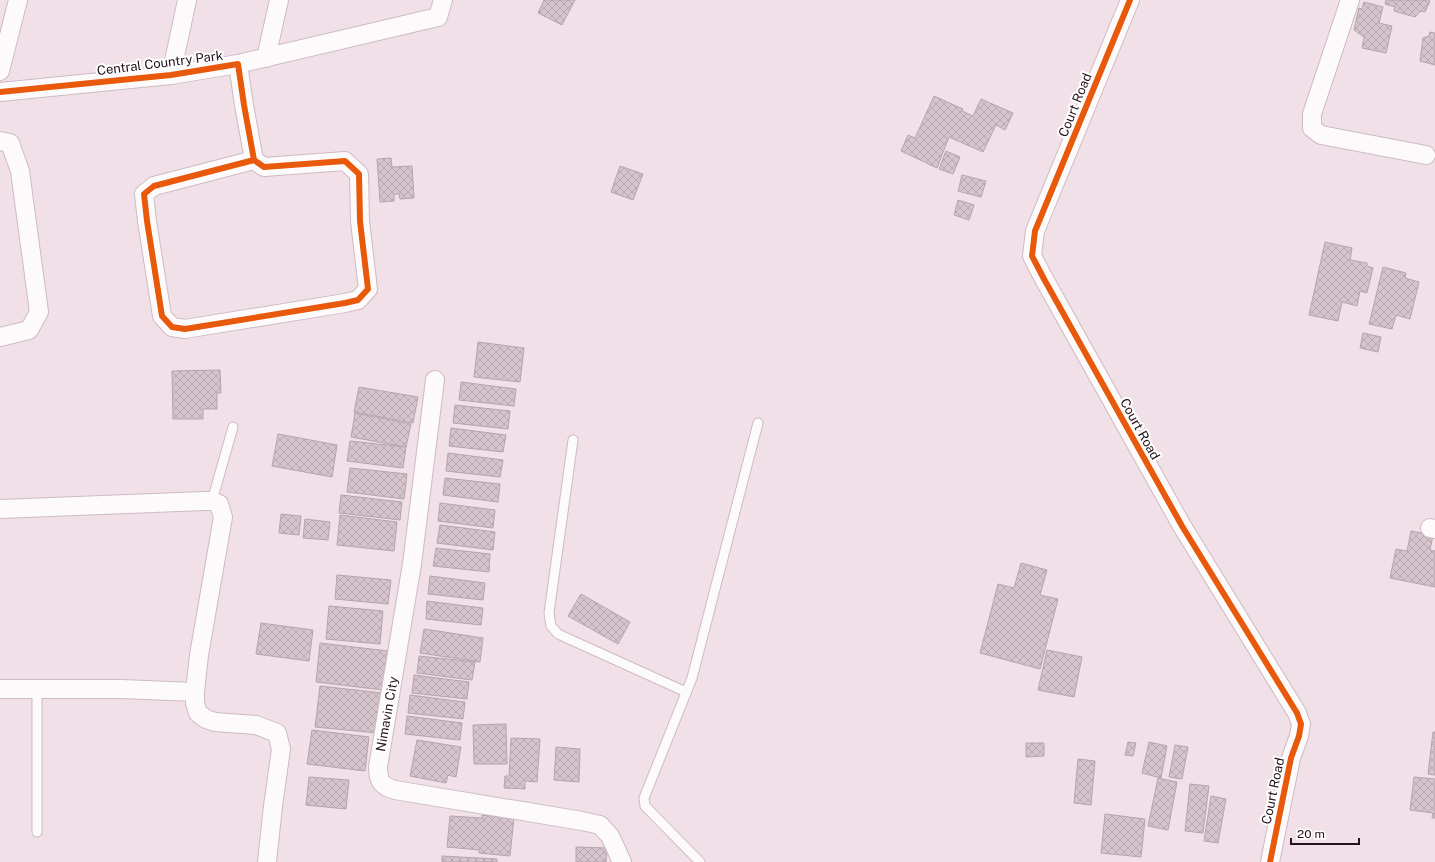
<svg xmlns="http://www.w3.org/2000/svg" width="1435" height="862" font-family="'Public Sans',sans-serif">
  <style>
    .building { fill: url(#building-cross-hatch); stroke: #b4a4ac }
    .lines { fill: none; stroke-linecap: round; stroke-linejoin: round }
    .lane-casing { stroke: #cdbbc4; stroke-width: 11 }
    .street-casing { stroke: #cdbbc4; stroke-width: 20 }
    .lane { stroke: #fdfafc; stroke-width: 9 }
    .street { stroke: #fdfafc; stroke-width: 18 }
    .cycleway-casing { stroke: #fff; stroke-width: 8 }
    .cycleway { stroke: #e8590c; stroke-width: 6 }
    .labels { text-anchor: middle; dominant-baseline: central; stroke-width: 4; stroke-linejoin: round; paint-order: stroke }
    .street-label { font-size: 13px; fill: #24111b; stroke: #fff }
  </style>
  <defs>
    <pattern id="building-cross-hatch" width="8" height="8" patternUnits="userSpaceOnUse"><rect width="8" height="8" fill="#d5c4cc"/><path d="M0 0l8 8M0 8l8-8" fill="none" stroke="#b7a7af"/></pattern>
  </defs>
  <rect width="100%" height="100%" fill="#f1e0e8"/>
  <g class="building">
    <polygon points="544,0 575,0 562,25 538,13"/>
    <polygon points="1386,0 1429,0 1430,1 1425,12 1421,11 1415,17 1394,11 1395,7 1385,4"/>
    <polygon points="1364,2 1383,7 1379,23 1392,26 1386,53 1362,48 1364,37 1354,30 1359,8 1362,9"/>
    <polygon points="1430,32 1435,33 1435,65 1420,61 1423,38 1429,36"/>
    <polygon points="934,96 963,109 962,111 973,116 981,99 1013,113 1005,130 996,125 983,152 949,137 937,168 901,151 908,135 915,138"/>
    <polygon points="946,151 960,157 953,174 939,169"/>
    <polygon points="391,158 392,167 412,166 414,198 400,199 399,194 394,194 394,201 380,202 377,159"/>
    <polygon points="620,166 643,174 633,200 611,192"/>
    <polygon points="962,175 986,181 981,197 958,191"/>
    <polygon points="958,200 974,205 969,220 954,215"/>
    <polygon points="1325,242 1352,248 1350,260 1367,263 1367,266 1373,268 1367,293 1360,291 1357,306 1342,302 1338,321 1309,315"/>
    <polygon points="1383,267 1406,273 1405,278 1419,282 1410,319 1396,315 1392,329 1369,324"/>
    <polygon points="1363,333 1381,337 1378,352 1360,348"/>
    <polygon points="478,342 524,348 520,382 474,377"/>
    <polygon points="220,370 221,393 217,393 217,409 203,409 203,419 173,419 172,371"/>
    <polygon points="461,382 516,389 514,406 459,400"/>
    <polygon points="359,387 418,397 413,423 354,412"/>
    <polygon points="455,405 510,411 508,429 453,423"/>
    <polygon points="355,413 411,424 406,447 351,437"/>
    <polygon points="451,428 506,435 503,452 449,446"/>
    <polygon points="278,434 337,445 332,477 272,466"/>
    <polygon points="350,441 406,447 403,468 347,461"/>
    <polygon points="448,453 503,460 500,477 446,471"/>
    <polygon points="350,468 407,474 404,499 347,492"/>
    <polygon points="445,478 500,484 498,502 443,495"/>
    <polygon points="341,495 402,502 400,520 339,513"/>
    <polygon points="440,503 495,510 493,528 438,521"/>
    <polygon points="281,514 301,516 299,535 279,533"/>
    <polygon points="340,515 397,522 394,551 337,545"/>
    <polygon points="305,519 330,522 328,540 303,538"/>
    <polygon points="440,525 495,532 493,550 437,543"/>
    <polygon points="1411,531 1433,535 1430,550 1435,551 1435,587 1390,578 1396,549 1407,551"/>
    <polygon points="436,548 490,554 489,572 433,566"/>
    <polygon points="1021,563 1047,570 1040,595 1058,599 1040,669 980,653 998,584 1014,588"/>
    <polygon points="337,575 391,580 388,604 335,599"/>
    <polygon points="430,576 485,583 483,600 428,594"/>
    <polygon points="581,594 630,622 618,644 568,616"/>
    <polygon points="427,601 483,608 481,625 426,619"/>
    <polygon points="329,606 383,611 380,644 326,639"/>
    <polygon points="261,623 313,630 309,661 256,654"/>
    <polygon points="424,629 483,638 480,662 420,653"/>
    <polygon points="320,643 388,651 383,690 316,682"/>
    <polygon points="1047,650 1082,657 1074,697 1038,690"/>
    <polygon points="419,656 475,662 472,680 417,673"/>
    <polygon points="414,675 469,682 467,699 412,693"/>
    <polygon points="320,686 382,693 377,733 315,727"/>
    <polygon points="410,695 465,702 463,719 408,713"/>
    <polygon points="407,716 462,723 460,740 405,734"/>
    <polygon points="506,724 507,764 474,764 473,725"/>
    <polygon points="312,730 369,737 365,771 307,764"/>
    <polygon points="1433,732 1435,732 1435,775 1428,774"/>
    <polygon points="511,738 540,739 537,782 525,781 525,789 504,788 505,776 509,776"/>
    <polygon points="417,740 461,747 456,777 448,775 446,783 410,776"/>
    <polygon points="1128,742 1136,743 1133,756 1125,755"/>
    <polygon points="1149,742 1167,746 1161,778 1142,773"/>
    <polygon points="1026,743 1044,743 1044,756 1026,757"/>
    <polygon points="1175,745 1188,747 1182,779 1169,777"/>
    <polygon points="556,747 580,749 579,782 554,780"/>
    <polygon points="1078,759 1095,761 1091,805 1074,803"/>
    <polygon points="309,777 349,780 346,809 306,805"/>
    <polygon points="1414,777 1435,779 1435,818 1432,818 1433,813 1410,810"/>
    <polygon points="1158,778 1177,782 1168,830 1148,826"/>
    <polygon points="1190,784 1209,786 1203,833 1185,831"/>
    <polygon points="1211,796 1226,799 1218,843 1204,841"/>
    <polygon points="1105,814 1145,819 1141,857 1101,853"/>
    <polygon points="482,815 514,818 510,856 479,853 479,850 447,847 450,816 482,818"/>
    <polygon points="576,847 607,848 606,862 576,862"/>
    <polygon points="442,856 497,859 497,862 442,862"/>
  </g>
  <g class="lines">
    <g class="lane-casing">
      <g id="lane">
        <polyline points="573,440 549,613 551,626 558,634 686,692"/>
        <polyline points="212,501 233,427"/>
        <polyline points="37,689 37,832"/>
        <polyline points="700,862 645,806 644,798 692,678 758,423"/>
      </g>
    </g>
    <g class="street-casing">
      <g id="street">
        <polyline points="1130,0 1035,231 1032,256 1044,279 1182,526 1297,713 1301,724 1299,736 1291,758 1270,862"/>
        <polyline points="1350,0 1312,114 1312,128 1321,135 1426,155"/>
        <polyline points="266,58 279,0"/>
        <polyline points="238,64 438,17 443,0"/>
        <polyline points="0,71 18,0"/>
        <polyline points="171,75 187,0"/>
        <polyline points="0,92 171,75 238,64 244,105 254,160 264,167 345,161 359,174 360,221 368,289 358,300 345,303 185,329 172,327 162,316 147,221 144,194 154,186 254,160"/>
        <polyline points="0,141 10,143 20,171 39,312 29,330 0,337"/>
        <path d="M435,380L412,564L378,767C378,782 382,786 395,790L582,821L600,825L610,836L622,862"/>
        <polyline points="0,509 204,501 212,501 219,504 223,517 199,655 195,692 195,703 198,713 206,719 215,722 256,725 277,733 281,749 273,806 267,862"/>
        <polyline points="1430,528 1435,529"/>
        <polyline points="0,689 121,689 195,692"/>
      </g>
    </g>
    <use href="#lane" class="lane"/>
    <use href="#street" class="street"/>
    <g class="cycleway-casing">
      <g id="cycleway">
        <polyline points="1130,0 1035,231 1032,256 1044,279 1182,526 1297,713 1301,724 1299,736 1291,758 1270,862"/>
        <polyline points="0,92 171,75 238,64 244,105 254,160 264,167 345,161 359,174 360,221 368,289 358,300 345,303 185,329 172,327 162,316 147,221 144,194 154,186 254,160"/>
      </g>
    </g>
    <use href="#cycleway" class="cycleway"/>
  </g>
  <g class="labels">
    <g class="street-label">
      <text transform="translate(160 63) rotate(-7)">Central Country Park</text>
      <text transform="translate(1075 105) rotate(-68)">Court Road</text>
      <text transform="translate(1140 429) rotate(61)">Court Road</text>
      <text transform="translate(387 714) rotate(-80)">Nimavin City</text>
      <text transform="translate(1273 791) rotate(-78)">Court Road</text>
    </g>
  </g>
  <path d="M1291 838v6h68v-6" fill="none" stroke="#24111b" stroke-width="2"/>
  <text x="1297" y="838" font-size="12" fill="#24111b" stroke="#ffffff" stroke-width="3" paint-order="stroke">20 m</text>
</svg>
